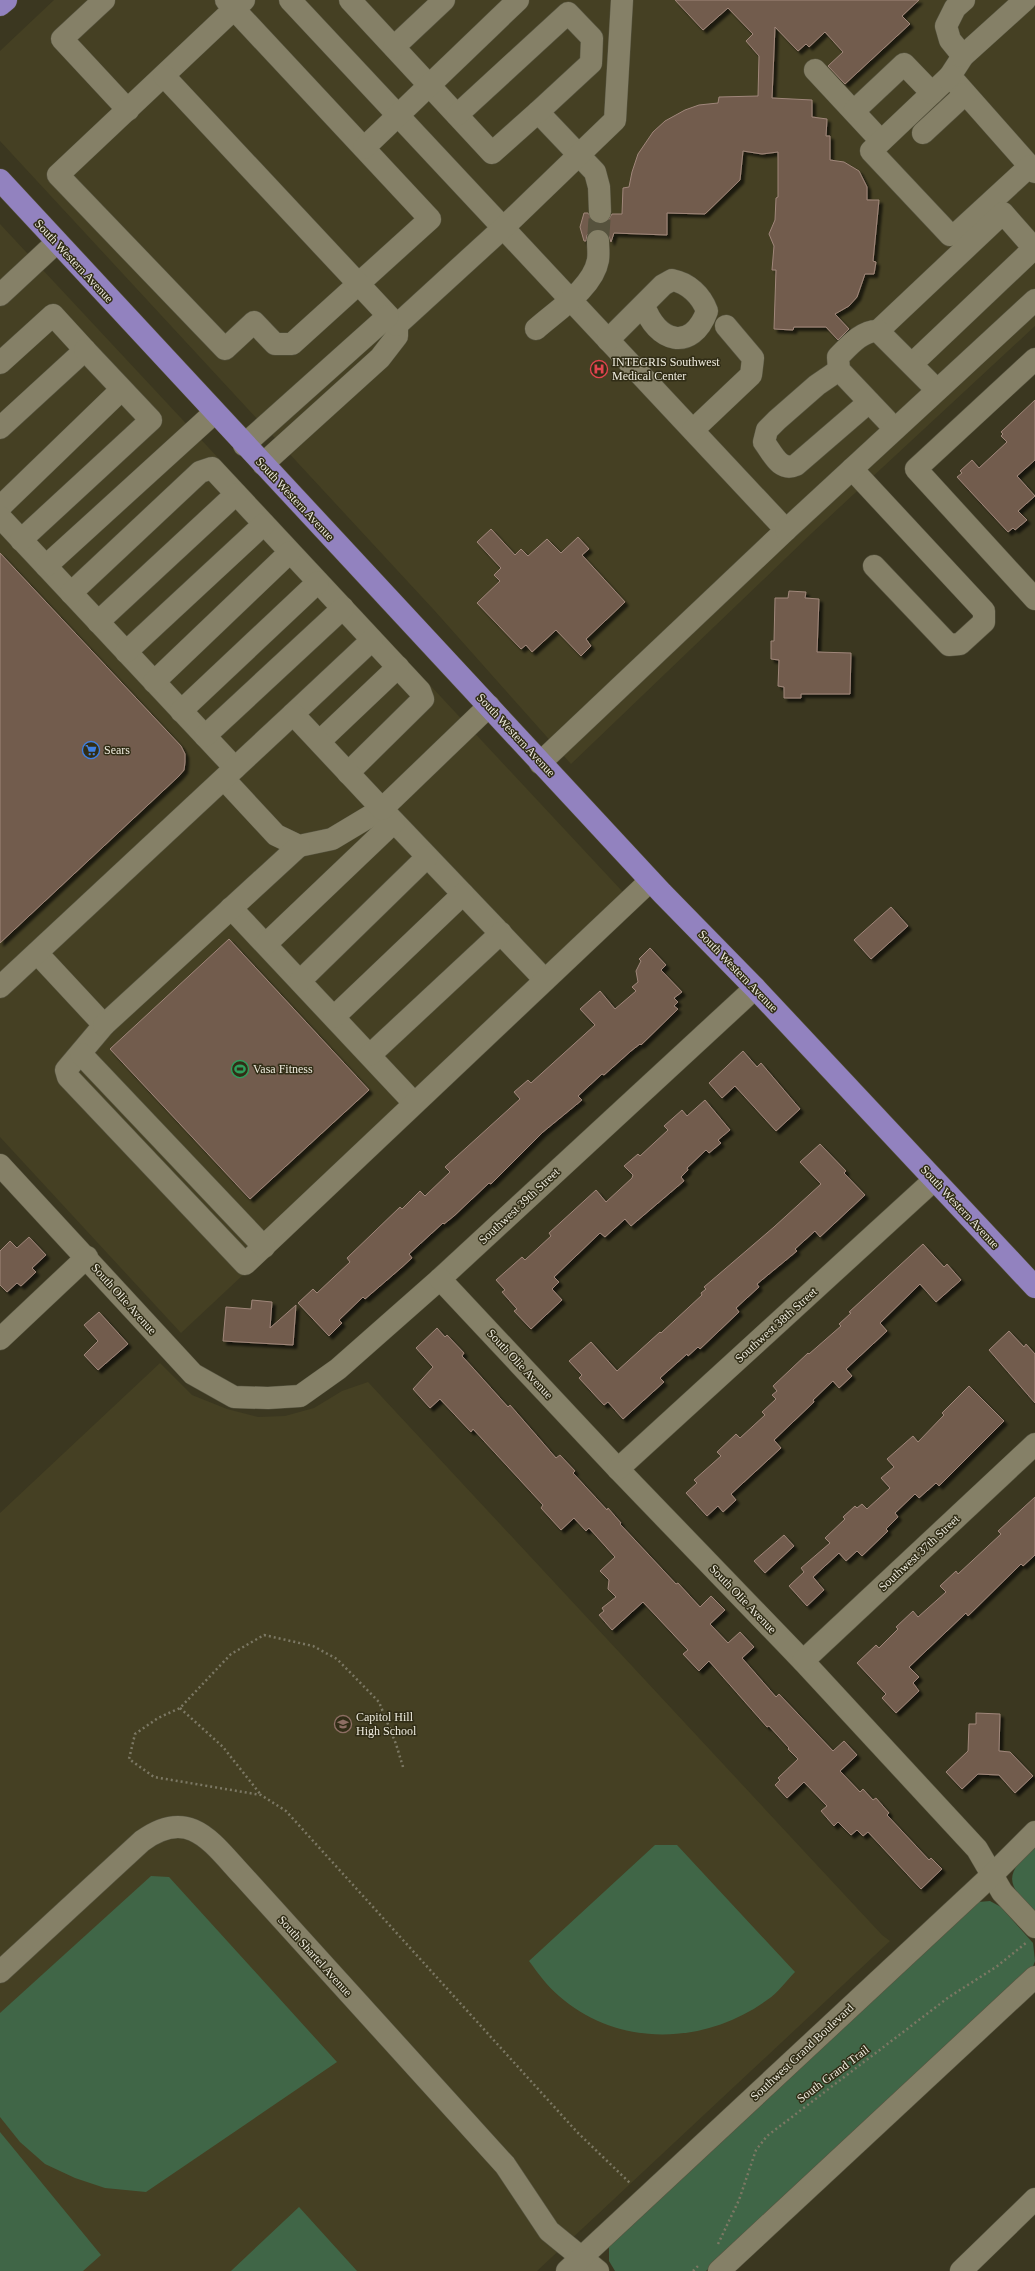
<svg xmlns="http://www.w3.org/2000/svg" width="1035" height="2271" font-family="Georgia,serif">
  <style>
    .built { fill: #454023 }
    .green { fill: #406647 }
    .building { fill: #725b4e; stroke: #a0877a; filter: url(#shadow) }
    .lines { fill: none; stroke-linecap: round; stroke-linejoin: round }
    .minor-tunnel { stroke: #56523d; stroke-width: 22; stroke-dasharray: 22 11; stroke-linecap: butt }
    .minor-casing { stroke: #575440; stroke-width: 23 }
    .major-casing { stroke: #575440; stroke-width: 23 }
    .path { stroke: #7c7864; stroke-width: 2.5; stroke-dasharray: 2 3; stroke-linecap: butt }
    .minor { stroke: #858067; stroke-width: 22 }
    .major { stroke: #9282bf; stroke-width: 22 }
    .labels { text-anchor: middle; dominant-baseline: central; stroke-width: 3; stroke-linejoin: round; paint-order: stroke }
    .street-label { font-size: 12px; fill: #efecdf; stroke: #312d16 }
    .poi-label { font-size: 12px; fill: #efecdf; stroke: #312d16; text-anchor: start }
  </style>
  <defs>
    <filter id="shadow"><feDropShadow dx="3.5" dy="3.5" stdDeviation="1" flood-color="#0009"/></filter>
  </defs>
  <rect width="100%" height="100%" fill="#3b3720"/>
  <g class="built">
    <polygon points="54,0 1035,0 1035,326 813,532 571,764 434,610 0,141 0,51"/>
    <polygon points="0,224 635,905 616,926 181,1333 0,1137"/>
    <polygon points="160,1363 192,1395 227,1409 258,1417 285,1416 314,1408 342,1391 368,1382 882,1935 890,1941 537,2271 0,2271 0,1513"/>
  </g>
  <g class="green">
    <path d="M655,1845H677L795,1972C786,1981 778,1993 767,2000C705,2045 618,2048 559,1996C547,1986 538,1973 529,1961Z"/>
    <path d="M1035,1845V1913C1005,1882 1004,1876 1035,1845Z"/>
    <polygon points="151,1876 169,1877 337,2062 146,2192 105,2188 75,2178 45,2164 20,2142 0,2117 0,2013"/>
    <polygon points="990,1901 1001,1907 1033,1943 1035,1961 1032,1969 706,2271 615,2271 609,2261 609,2246 978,1902"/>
    <polygon points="0,2132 101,2255 83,2271 0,2271"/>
    <polygon points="299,2207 357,2271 231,2271"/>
  </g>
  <g class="building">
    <polygon points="675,0 919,0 902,16 910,24 845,84 828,66 843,52 825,32 809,47 806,44 798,51 775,27 772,98 812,100 812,117 827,119 826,136 830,136 830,160 844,162 859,171 867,187 867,200 879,200 873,261 876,262 874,274 865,274 857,297 849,306 835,314 849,329 838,340 826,327 794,327 793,330 774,329 776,270 772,270 774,246 769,234 775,220 776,198 778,197 778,152 762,154 743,151 740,180 705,214 667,213 667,235 614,233 611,242 608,234 604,230 597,229 591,231 587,235 586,241 584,241 580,227 584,213 588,213 594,223 600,224 607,222 612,214 622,214 623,188 629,187 632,172 638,154 653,132 665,121 685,110 699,105 718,103 719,97 758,96 759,56 746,41 753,34 728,8 703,30"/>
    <polygon points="1035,400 1035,460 1017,476 1035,496 1018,511 1027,520 1015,530 1013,528 1008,532 957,477 962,473 960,471 972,460 979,468 1007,442 1001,436 1003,434 1001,432"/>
    <polygon points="491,529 515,555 521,549 528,556 547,539 561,553 578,537 589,549 582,555 625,602 586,639 591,646 581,656 556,630 532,652 526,645 521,649 477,603 500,581 494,575 501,568 477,542"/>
    <polygon points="0,553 181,746 185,754 185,762 184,770 179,776 0,943"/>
    <polygon points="789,591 806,592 805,598 819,599 817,652 851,653 850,694 801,694 801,698 784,698 784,687 778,686 779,660 771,659 771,641 774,641 775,598 788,598"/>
    <polygon points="891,907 908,926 871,959 854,940"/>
    <polygon points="229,939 369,1090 250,1199 110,1049"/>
    <polygon points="650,948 666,965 661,970 682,992 674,998 678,1002 674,1006 678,1009 641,1045 640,1044 631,1051 604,1075 602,1074 578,1096 582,1100 543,1132 491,1184 489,1183 454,1216 444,1224 443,1223 409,1254 412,1258 401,1268 365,1299 363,1297 339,1320 342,1323 329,1336 298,1303 313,1289 317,1293 350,1262 347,1258 400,1207 402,1209 420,1191 425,1196 450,1172 445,1167 520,1099 514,1092 528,1080 531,1083 595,1025 580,1009 600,991 615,1009 636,991 632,987 638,982 636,971 641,961 639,959"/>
    <polygon points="743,1051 757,1067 761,1063 800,1109 776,1131 735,1086 722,1098 709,1083"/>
    <polygon points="705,1100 730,1130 718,1140 721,1143 709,1153 706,1150 687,1168 688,1170 681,1177 684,1181 631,1226 625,1219 605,1237 600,1233 554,1277 559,1282 552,1289 562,1300 531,1329 514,1311 517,1309 502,1292 505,1290 496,1280 522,1257 525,1260 551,1236 549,1233 596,1190 606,1202 632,1178 633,1175 624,1166 638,1154 640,1156 668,1130 664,1126 682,1110 687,1116"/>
    <polygon points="820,1144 846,1171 844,1173 865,1195 820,1237 815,1231 795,1249 797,1251 757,1284 759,1287 736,1308 739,1312 700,1349 698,1347 688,1356 687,1354 660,1378 664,1382 623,1419 608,1402 604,1405 579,1378 582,1375 569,1361 591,1342 617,1371 660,1332 661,1333 702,1295 701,1293 706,1289 704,1287 774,1227 821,1184 800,1162"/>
    <polygon points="29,1237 46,1255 32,1268 36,1272 21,1286 17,1283 7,1292 0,1285 0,1251 10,1241 17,1248"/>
    <polygon points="923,1244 944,1267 947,1264 961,1280 936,1302 920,1284 880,1323 887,1331 846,1369 852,1376 839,1388 833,1381 813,1400 814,1402 774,1440 781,1448 731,1494 736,1500 723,1512 718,1506 707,1516 686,1493 697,1483 694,1480 721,1456 717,1452 736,1434 740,1438 765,1415 762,1412 776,1399 772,1395 777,1391 773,1386 808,1353 809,1354 841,1326 839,1324 851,1313 849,1312"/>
    <polygon points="252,1300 272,1302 270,1328 296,1305 293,1345 223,1341 226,1307 251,1309"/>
    <polygon points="99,1312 128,1344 98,1370 84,1355 98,1341 84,1325"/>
    <polygon points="437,1328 445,1337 447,1335 464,1353 462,1356 473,1368 508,1407 510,1405 556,1458 560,1455 575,1471 573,1473 607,1510 608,1508 621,1523 620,1524 676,1584 678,1583 700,1607 711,1596 725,1610 710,1624 728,1643 740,1632 754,1647 742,1658 776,1697 779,1694 833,1751 844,1741 857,1755 840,1771 860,1792 863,1789 873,1800 876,1798 889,1813 887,1815 929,1860 931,1858 942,1869 921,1889 868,1832 863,1836 857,1830 851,1835 838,1822 834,1826 821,1811 827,1806 804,1782 787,1798 775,1785 780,1780 778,1778 798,1759 788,1749 789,1748 769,1726 767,1727 709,1661 699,1671 683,1654 688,1650 643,1602 612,1630 599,1615 604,1611 602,1608 616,1597 608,1589 609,1580 600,1571 615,1557 589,1528 586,1531 574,1518 561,1530 541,1508 543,1505 473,1429 471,1432 440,1399 430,1408 413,1389 433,1367 416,1348"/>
    <polygon points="1009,1331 1024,1347 1026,1344 1035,1354 1035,1403 989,1350"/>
    <polygon points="969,1386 1004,1421 939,1486 936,1483 919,1498 915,1494 895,1513 898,1517 886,1529 888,1531 862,1556 857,1551 846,1561 839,1553 813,1577 824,1590 807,1606 789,1586 804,1572 801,1568 830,1543 825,1538 845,1519 843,1517 855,1506 857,1508 862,1504 867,1509 890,1488 881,1478 894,1467 887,1459 913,1436 918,1442 944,1415 942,1413"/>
    <polygon points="1035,1497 1035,1555 1023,1566 1021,1564 968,1616 966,1613 909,1667 919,1677 913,1683 919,1691 896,1713 882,1698 886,1694 857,1663 876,1645 879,1648 898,1629 896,1627 913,1611 918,1617 946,1592 940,1586 956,1571 958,1574 1001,1534 998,1531"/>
    <polygon points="784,1535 794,1546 765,1573 754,1561"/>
    <polygon points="976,1713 1000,1714 999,1751 1010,1752 1033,1776 1015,1793 999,1775 978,1774 962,1789 946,1772 968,1751 969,1724 976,1724"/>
  </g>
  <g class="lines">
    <polyline class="minor-tunnel" points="598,241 600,212"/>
    <g class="minor-casing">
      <g id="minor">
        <polyline points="104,0 62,39 128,110"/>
        <polyline points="226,0 234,9 430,219 292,344 275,344 254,322 225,349 58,175 234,9 244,0"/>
        <polyline points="290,0 786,530 540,763"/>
        <polyline points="350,0 492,153 538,112 595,172 599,187 600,212"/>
        <polyline points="1025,0 963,56 950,76 1035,172"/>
        <polyline points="394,47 444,0"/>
        <polyline points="963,56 950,40 946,26 955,8 964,0"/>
        <polyline points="815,70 881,141"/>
        <polyline points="164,76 397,325 397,336 380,358 263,464"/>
        <polyline points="950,76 871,151 950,235 956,234 1030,166"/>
        <polyline points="854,111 904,64 932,93"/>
        <polyline points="457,115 568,13 592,38 591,63 538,112"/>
        <polyline points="923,133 965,94"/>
        <polyline points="364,148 518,0"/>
        <polyline points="0,295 57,242"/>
        <polyline points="397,325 503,228 615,120 622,0"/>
        <path d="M536,329C556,311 593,288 598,260C599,253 598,247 598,241"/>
        <polyline points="878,331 1003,213 1031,245 1030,252 912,364"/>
        <path d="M608,340L663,285L672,280C688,283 701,295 707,311C692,353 656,342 644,305"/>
        <polyline points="1035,359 916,469 1035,599"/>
        <polyline points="0,363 53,315 85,350 0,428"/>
        <path d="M839,370L817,385L777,420L767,430L764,442C773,454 780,472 796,465L869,402"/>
        <path d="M895,429L839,370L838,357C848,347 862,330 878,331L937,390"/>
        <polyline points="693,430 751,375 753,358 726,326"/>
        <polyline points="244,445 388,316"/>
        <polyline points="852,469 984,611 984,622 960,644 949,645 874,566"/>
        <polyline points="0,507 121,390"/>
        <polyline points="0,517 235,768"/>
        <polyline points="786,530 1035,300"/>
        <polyline points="21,540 151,420 85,350"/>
        <polyline points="46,566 214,413"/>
        <polyline points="71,593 200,472 212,468 420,691 423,699 348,773"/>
        <polyline points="98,622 236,494"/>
        <polyline points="126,652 264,524"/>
        <polyline points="154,682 290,552"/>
        <polyline points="181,711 318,582"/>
        <polyline points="293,714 372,640"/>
        <polyline points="205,736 343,608"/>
        <polyline points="320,741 398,667"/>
        <polyline points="224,779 276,835 299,846 332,839 382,809 545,980"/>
        <polyline points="231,908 414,1103"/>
        <polyline points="266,944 394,822"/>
        <polyline points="37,953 104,1025 66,1070 68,1077 245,1264 650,881"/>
        <polyline points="300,981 427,857"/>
        <polyline points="0,987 293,714 382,809 489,706"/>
        <polyline points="334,1017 463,894"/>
        <polyline points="104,1025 299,846"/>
        <polyline points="81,1054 264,1247"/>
        <polyline points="370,1055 501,933"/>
        <polyline points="0,1165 193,1374 234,1397 268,1398 300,1396 338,1369 440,1279 755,988"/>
        <polyline points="440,1279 618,1469 803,1661 977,1849 1002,1892 1035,1927"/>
        <polyline points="0,1339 87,1257"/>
        <polyline points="618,1469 934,1180"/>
        <polyline points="803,1661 1035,1444"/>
        <path d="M0,1972L142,1841C190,1806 212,1843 243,1876L505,2165L549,2231L598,2271"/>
        <polyline points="567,2271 992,1875 1035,1832"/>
        <polyline points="719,2271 1035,1977"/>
        <polyline points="961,2271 1035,2199"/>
      </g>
    </g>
    <g class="major-casing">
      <g id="major">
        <polyline points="0,5 6,0"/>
        <polyline points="0,180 662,893 755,988 1035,1287"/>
      </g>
    </g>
    <g class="path">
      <polyline points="180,1708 223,1747 261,1795"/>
      <polyline points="403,1767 396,1744 379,1702 337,1659 313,1646 264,1635 231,1654 180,1708 158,1718 135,1734 129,1759 154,1777 261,1795 286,1811 577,2132 631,2184"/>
      <polyline points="718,2244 739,2200 756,2150 767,2136 949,1997 996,1967 1026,1943"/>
      <polyline points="693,2271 700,2264"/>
    </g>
    <use href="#minor" class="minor"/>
    <use href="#major" class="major"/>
  </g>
  <defs>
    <g id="hospital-ring" transform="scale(0.9)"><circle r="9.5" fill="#312d16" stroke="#e0444e" stroke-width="1.5"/><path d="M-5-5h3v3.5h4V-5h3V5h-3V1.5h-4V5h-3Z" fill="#e0444e"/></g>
    <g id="supermarket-ring" transform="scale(0.9)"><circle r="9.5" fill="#312d16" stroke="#3f7fe0" stroke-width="1.5"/><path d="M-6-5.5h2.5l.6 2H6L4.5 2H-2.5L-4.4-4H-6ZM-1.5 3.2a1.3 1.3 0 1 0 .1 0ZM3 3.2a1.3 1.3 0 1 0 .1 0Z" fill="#3f7fe0"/></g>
    <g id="stadium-ring" transform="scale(0.9)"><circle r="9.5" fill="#312d16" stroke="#2e9e5b" stroke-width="1.5"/><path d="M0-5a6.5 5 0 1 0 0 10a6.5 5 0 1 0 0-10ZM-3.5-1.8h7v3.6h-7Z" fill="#2e9e5b"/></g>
    <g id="school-ring" transform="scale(0.9)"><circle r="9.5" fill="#312d16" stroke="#8d6e63" stroke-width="1.5"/><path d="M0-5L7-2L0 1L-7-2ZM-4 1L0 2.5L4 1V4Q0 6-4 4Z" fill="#8d6e63"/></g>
  </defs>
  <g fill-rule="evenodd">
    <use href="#hospital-ring" x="599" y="369"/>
    <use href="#supermarket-ring" x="91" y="750"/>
    <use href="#stadium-ring" x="240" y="1069"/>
    <use href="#school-ring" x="343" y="1724"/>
  </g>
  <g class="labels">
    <g class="street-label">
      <text transform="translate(74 261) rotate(47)">South Western Avenue</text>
      <text transform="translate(295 499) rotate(47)">South Western Avenue</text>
      <text transform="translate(516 735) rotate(47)">South Western Avenue</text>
      <text transform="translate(738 971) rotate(46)">South Western Avenue</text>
      <text transform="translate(519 1206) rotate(-43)">Southwest 39th Street</text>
      <text transform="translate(960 1207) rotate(47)">South Western Avenue</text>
      <text transform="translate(124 1299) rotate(48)">South Olie Avenue</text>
      <text transform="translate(776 1325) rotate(-42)">Southwest 38th Street</text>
      <text transform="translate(520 1364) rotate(47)">South Olie Avenue</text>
      <text transform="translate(919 1553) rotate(-43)">Southwest 37th Street</text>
      <text transform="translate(743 1599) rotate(46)">South Olie Avenue</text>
      <text transform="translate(315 1956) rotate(48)">South Shartel Avenue</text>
      <text transform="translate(802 2052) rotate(-43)">Southwest Grand Boulevard</text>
      <text transform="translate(833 2074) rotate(-37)">South Grand Trail</text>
    </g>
    <g class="poi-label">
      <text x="612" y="362">INTEGRIS Southwest<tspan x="612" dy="14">Medical Center</tspan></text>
      <text x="104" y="750">Sears</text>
      <text x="253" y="1069">Vasa Fitness</text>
      <text x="356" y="1717">Capitol Hill<tspan x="356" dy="14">High School</tspan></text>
    </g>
  </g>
</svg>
